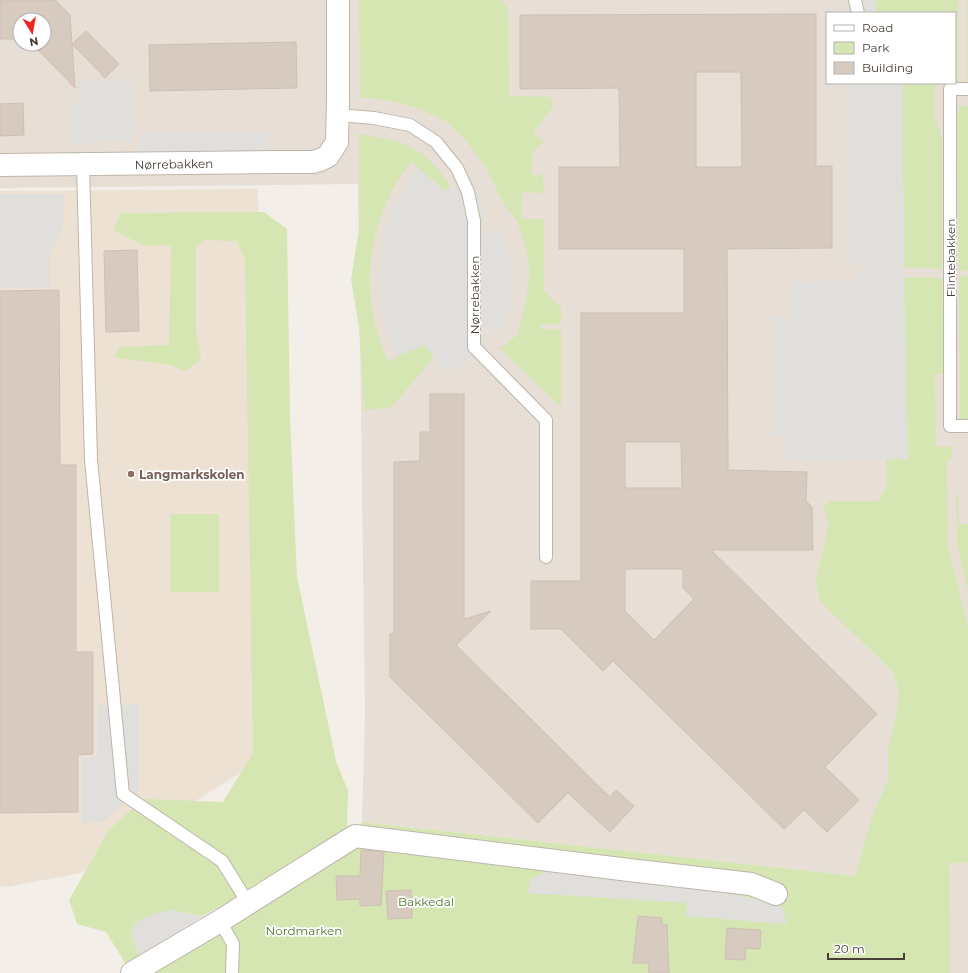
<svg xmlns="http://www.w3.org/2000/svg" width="968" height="973" font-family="Montserrat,sans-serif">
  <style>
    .residential { fill: #e7dfd6; fill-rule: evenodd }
    .education { fill: #ece1d2 }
    .green { fill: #d5e6b2 }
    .parking { fill: #e1dfdc }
    .building { fill: #d7cbc0; stroke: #cfbfb1; fill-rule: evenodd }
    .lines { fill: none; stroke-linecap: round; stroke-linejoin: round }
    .lane-casing { stroke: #beb5aa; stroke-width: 14 }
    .street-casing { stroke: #beb5aa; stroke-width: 24 }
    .lane { stroke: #fff; stroke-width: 12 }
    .street { stroke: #fff; stroke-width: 22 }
    .education-dot { fill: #8d6e63; stroke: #fff; stroke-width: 1.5 }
    .labels { text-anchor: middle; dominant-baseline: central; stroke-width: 3.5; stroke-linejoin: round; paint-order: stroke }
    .street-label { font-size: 12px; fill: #463e37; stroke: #fff }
    .education-label { font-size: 12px; font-weight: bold; fill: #785e54; stroke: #fff; text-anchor: start }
    .park-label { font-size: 12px; fill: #52762b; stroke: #fff }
  </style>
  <rect width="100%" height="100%" fill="#f3eee8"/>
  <path class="residential" d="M0,0H968V973H908L855,876L362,822L365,713L358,184L0,188ZM827,13H955V83H827ZM20,20H44V44H20Z"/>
  <polygon class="education" points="258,189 267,756 81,873 6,887 0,886 0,191"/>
  <g class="green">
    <polygon points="359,0 496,0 503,1 508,9 509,96 552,97 552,108 533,132 544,141 533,152 531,175 543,175 544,193 522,192 522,219 544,219 544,291 561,307 561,324 540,325 541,329 561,329 561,407 498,347 504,346 517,335 525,306 530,275 527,251 517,221 503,203 486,168 467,142 447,122 420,109 392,101 360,97"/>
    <polygon points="875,0 958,0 958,82 955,82 955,13 877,13"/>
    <rect x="967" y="0" width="1" height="82"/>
    <polygon points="902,83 935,83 935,120 942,138 942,269 904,267"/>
    <polygon points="968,106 968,271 959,271 957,114 960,107"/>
    <path d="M359,134L394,140L422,153L440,171L451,188L445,191L411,162C402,174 393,186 387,201C364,254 364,309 388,361L424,345L434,357L390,409L387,408L364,410L359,327L351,279L359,229Z"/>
    <polygon points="264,212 287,229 290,418 297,577 336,761 348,791 347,827 340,838 203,916 170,910 131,934 139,957 125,963 106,932 77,924 69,900 109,830 144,799 223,802 253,753 245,260 237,241 204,240 196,247 196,330 201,359 186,371 170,365 114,357 119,347 169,345 171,245 145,246 113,230 121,213"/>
    <polygon points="968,276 968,422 964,422 960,416 959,277"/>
    <polygon points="923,277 942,278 944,374 935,374 936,447 952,447 952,458 948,459 947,464 948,546 968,628 968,863 949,863 950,973 153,973 355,848 362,822 855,876 872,817 888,780 888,750 897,713 899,691 893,672 820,601 816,581 829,522 823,507 830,501 879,501 886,487 886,460 908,458 904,278"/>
    <polygon points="956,495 959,495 959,524 968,524 968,591 957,544"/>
    <rect x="170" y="514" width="49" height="78"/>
  </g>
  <g class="parking">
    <polygon points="875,0 877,13 840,13 839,7"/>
    <polygon points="131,79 133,141 69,143 68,104 78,104 77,81"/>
    <polygon points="845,83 902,83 906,436 908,459 787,461 787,435 773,435 772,317 791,317 790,282 850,281 858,279 861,274 862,264 846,264"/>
    <polygon points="268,132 269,151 140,153 140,134"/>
    <polygon points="418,168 445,191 472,175 478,188 484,212 485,235 500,228 507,247 512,268 513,280 511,303 502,333 486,327 484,330 485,335 488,337 471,358 451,370 444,369 424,345 397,357 389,339 384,319 379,279 383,241 388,221 396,202"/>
    <polygon points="0,194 63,194 64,223 49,260 50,288 0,288"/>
    <polygon points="139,704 139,791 102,822 82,823 82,757 97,757 98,705"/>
    <polygon points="549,870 704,886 782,906 787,924 686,916 687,903 528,893 530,880"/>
    <polygon points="170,910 203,916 139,957 131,934 135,923 153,914"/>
  </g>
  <g class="building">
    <polygon points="0,0 55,0 70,15 75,88 32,44 44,44 44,20 20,20 20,39 0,39"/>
    <path d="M816,14V166H832V248L727,249L728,470L807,472L806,501L812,507L813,550H711L877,714L825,767L859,800L827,832L804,810L784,829L613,661L603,671L561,629H531V581H581V313H684V249H559V167H620L619,88L520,89V15ZM696,72H741L742,167H696ZM625,442H681L682,488H625ZM625,569H683V588L694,599L654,640L625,611Z"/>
    <polygon points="86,31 119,64 105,78 72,44"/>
    <polygon points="296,42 297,88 150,91 149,45"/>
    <polygon points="23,103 24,135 0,136 0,104"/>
    <polygon points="137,250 139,331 106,332 104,251"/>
    <polygon points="59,290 60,465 76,465 76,652 93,652 93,754 78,755 78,812 0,813 0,291"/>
    <polygon points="430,394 464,394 464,619 491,611 456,645 610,797 616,790 634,806 610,832 568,793 538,823 390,677 390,634 394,634 394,462 420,461 420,432 430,432"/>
    <polygon points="361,850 384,852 381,905 360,906 360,899 337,900 336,876 360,876"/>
    <polygon points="411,890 412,918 388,919 386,891"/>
    <polygon points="638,916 662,918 662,924 667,925 669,973 649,973 648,963 633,963"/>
    <polygon points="727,928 761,930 760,949 746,948 745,960 725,959"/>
  </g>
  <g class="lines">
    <g class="lane-casing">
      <g id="lane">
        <polyline points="855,0 858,13"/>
        <polyline points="968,89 950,89 950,426 968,426"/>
        <polyline points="338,115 374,118 410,125 436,142 457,168 468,192 474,221 474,347 546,420 546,557"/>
        <polyline points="83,165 91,460 123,794 222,861 248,903"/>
        <polyline points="220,921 233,944 232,973"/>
      </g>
    </g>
    <g class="street-casing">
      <g id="street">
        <polyline points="0,165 278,162 313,162 320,160 328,156 337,142 338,101 338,0"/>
        <polyline points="132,973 220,921 355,836 629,870 751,884 776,894"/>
      </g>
    </g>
    <use href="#lane" class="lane"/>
    <use href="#street" class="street"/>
  </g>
  <circle class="education-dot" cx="131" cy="474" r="4"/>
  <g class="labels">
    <g class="street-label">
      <text transform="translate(174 164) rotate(-1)">Nørrebakken</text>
      <text transform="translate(950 258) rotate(-90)">Flintebakken</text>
      <text transform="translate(474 295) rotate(-90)">Nørrebakken</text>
    </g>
    <g class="education-label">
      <text x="139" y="474">Langmarkskolen</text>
    </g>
    <g class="park-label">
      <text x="426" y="901">Bakkedal</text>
      <text x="304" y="930">Nordmarken</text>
    </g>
  </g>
  <rect x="826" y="12" width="130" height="72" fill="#ffffff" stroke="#b5b2af"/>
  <rect x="834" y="25" width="20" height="6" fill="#ffffff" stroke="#b5b2af"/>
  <text x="862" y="32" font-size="12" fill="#463e37">Road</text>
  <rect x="834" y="42" width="20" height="12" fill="#d5e6b2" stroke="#b5b2af"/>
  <text x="862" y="52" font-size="12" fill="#463e37">Park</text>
  <rect x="834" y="62" width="20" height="12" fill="#d7cbc0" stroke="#b5b2af"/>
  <text x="862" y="72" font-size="12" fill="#463e37">Building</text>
  <g transform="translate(32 32) rotate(169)"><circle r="19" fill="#ffffff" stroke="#b5b2af"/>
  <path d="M0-3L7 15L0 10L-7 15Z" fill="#f3231f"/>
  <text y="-6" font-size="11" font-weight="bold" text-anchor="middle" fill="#463e37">N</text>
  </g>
  <path d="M828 953v6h76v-6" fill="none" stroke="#463e37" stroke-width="2"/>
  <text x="834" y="953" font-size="12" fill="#463e37" stroke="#ffffff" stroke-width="3" paint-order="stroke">20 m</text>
</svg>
